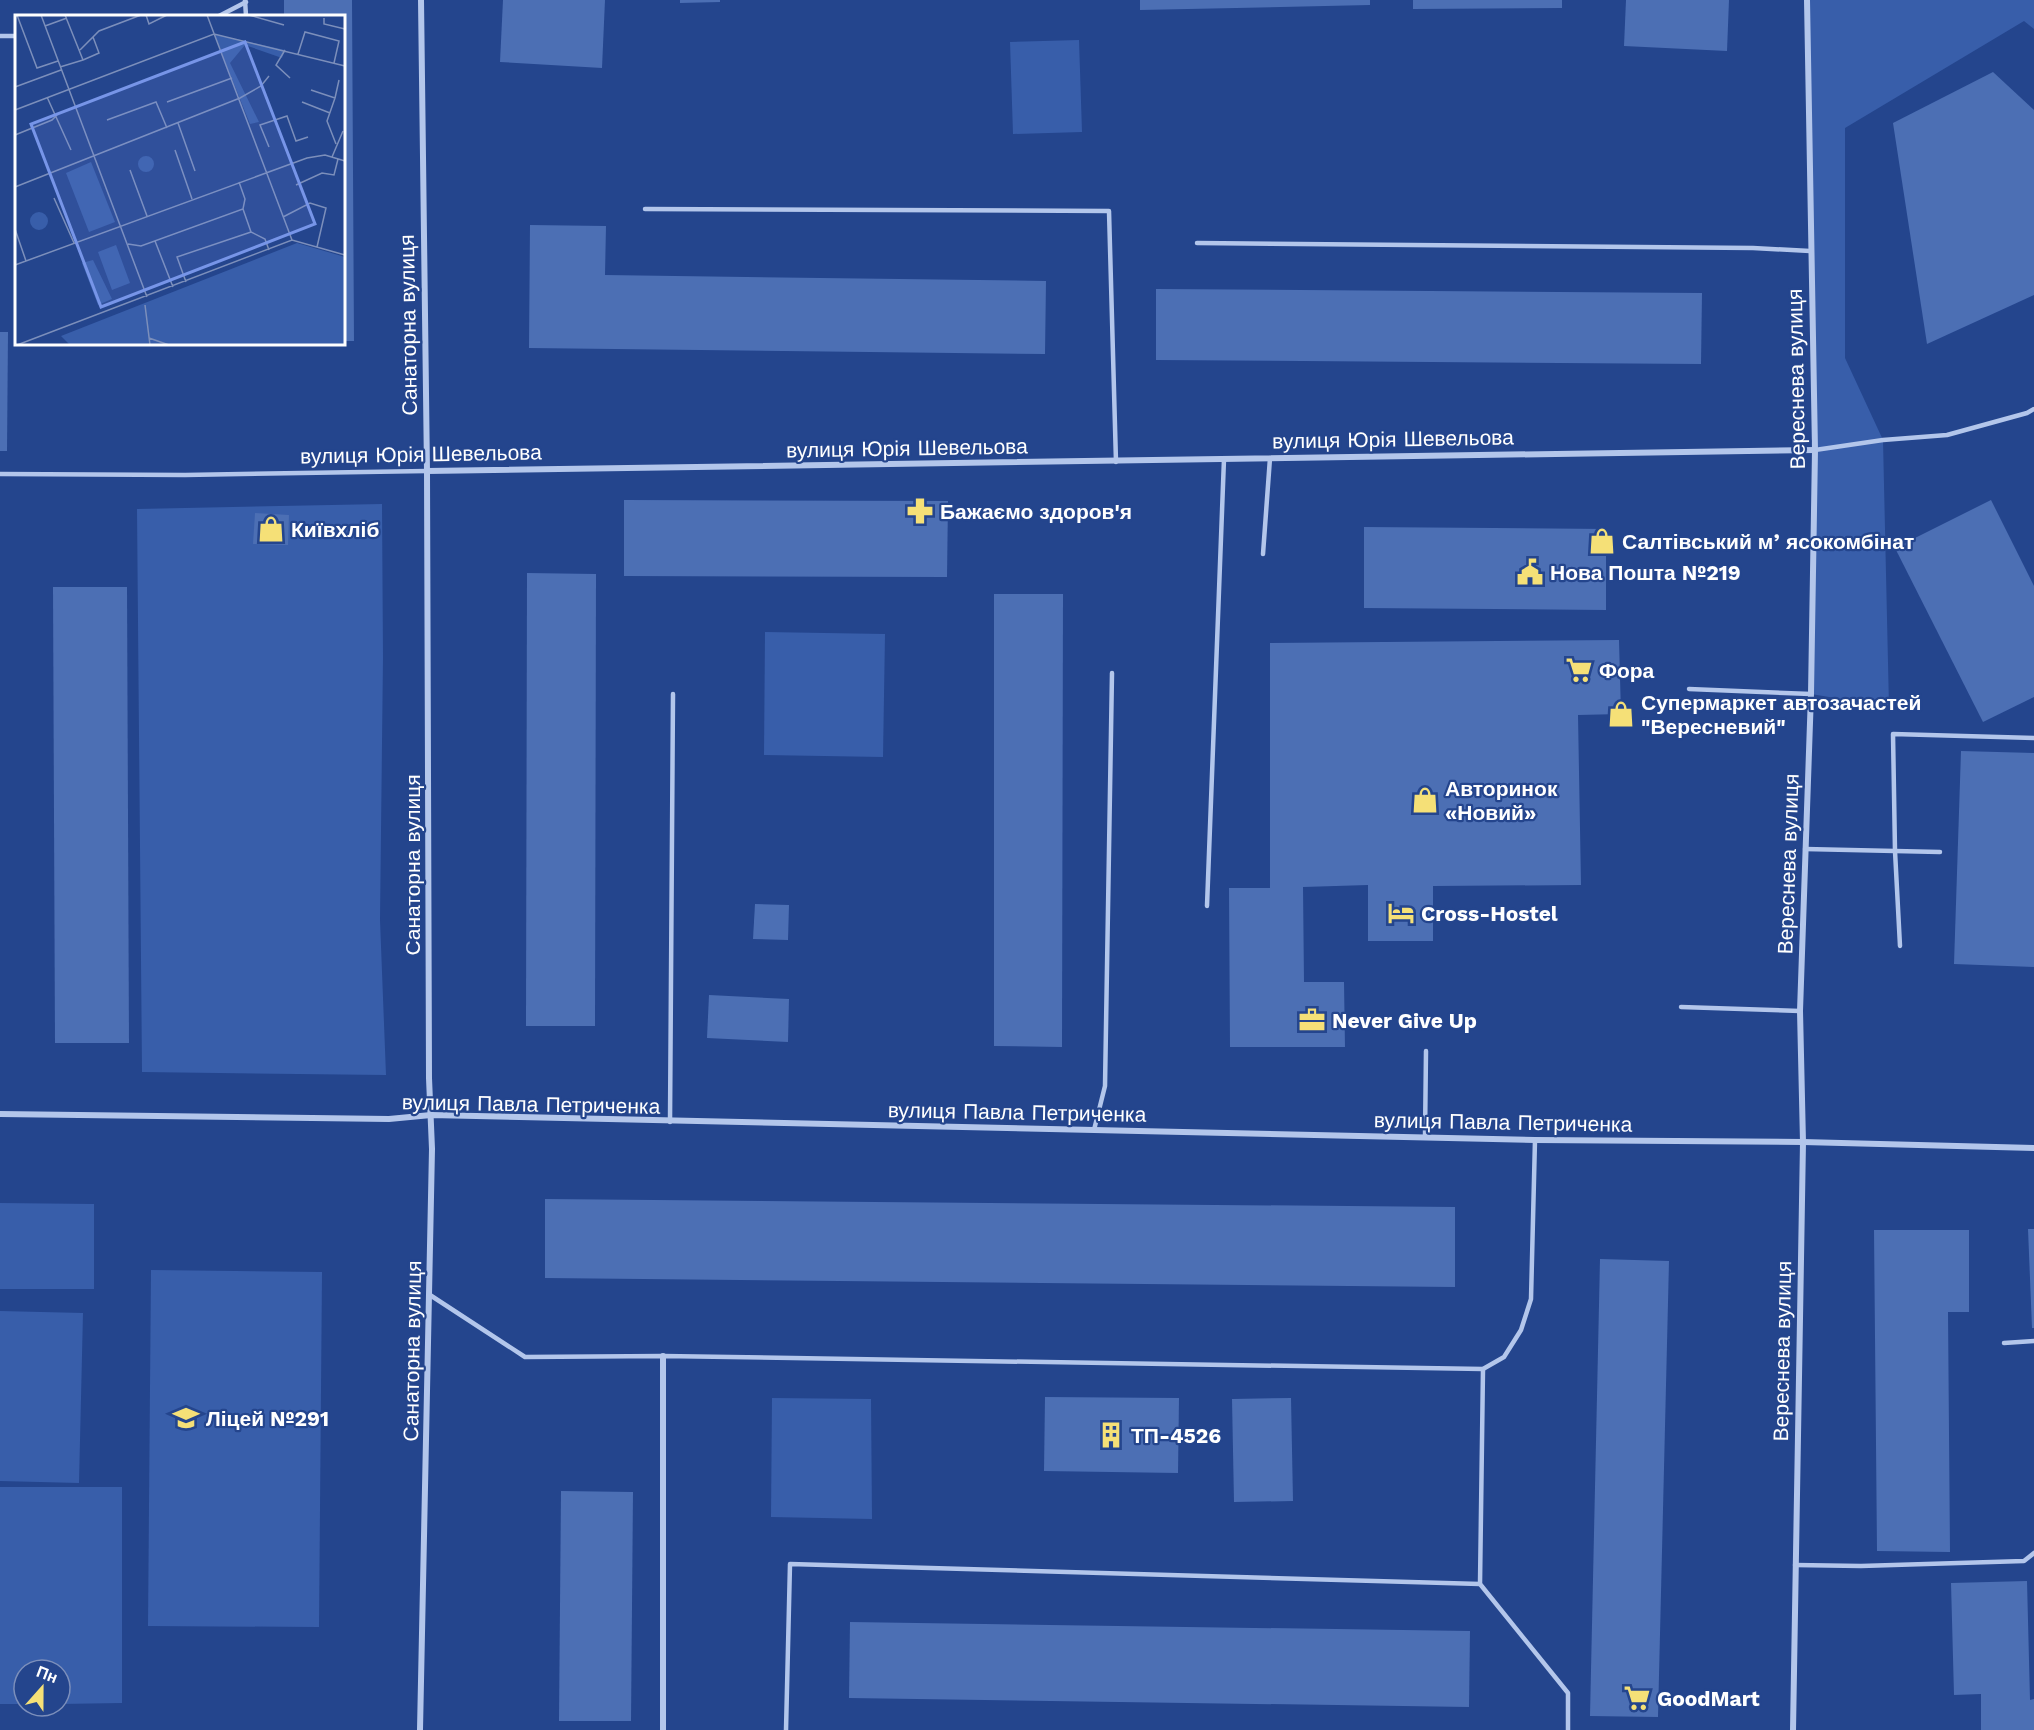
<svg xmlns="http://www.w3.org/2000/svg" width="2034" height="1730" font-family="'Work Sans',sans-serif">
  <style>
    .green { fill: #385eaa }
    .building { fill: #4c6fb4 }
    .lines { fill: none; stroke-linecap: round; stroke-linejoin: round }
    .service { stroke: #b3c6eb; stroke-width: 4.5 }
    .minor { stroke: #b3c6eb; stroke-width: 6 }
    .labels { text-anchor: middle; dominant-baseline: central; stroke-width: 4.5; stroke-linejoin: round; paint-order: stroke }
    .street-label { font-size: 21px; fill: #fff; stroke: #24458d }
    .poi-label { font-size: 21px; font-weight: bold; fill: #fff; stroke: #24458d; text-anchor: start }
    .inset-road { fill: none; stroke: #7c8fbb; stroke-width: 1.5 }
    .view { fill: #7795e8; fill-opacity: 0.15; stroke: #7795e8; stroke-width: 3 }
    .inset-edge { fill: none; stroke: #fff; stroke-width: 3 }
  </style>
  <rect width="100%" height="100%" fill="#24458d"/>
  <g class="green">
    <polygon points="1807,0 2034,0 2034,29 2024,21 1845,128 1845,358 1883,440 1889,707 1811,694 1815,450"/>
    <polygon points="1079,40 1082,132 1013,134 1010,42"/>
    <polygon points="382,504 383,657 380,920 386,1075 142,1072 137,509"/>
    <polygon points="765,632 885,634 883,757 764,755"/>
    <polygon points="0,1203 94,1204 94,1289 0,1289"/>
    <polygon points="151,1270 322,1272 319,1627 148,1626"/>
    <polygon points="0,1311 83,1313 79,1483 0,1481"/>
    <polygon points="772,1398 871,1399 872,1519 771,1517"/>
    <polygon points="0,1487 122,1487 122,1703 60,1704 60,1670 24,1670 24,1704 0,1704"/>
  </g>
  <g class="building">
    <polygon points="284,0 352,0 354,341 344,341 344,16 284,16"/>
    <polygon points="503,0 605,0 602,68 500,62"/>
    <polygon points="680,0 720,0 720,2 680,3"/>
    <polygon points="1140,0 1370,0 1370,5 1140,10"/>
    <polygon points="1413,0 1562,0 1562,8 1413,9"/>
    <polygon points="1626,0 1729,0 1727,51 1624,46"/>
    <polygon points="1993,72 2034,110 2034,295 1927,344 1893,123"/>
    <polygon points="530,225 606,226 605,275 1046,281 1045,354 529,348"/>
    <polygon points="1156,289 1702,293 1701,364 1156,360"/>
    <polygon points="0,332 8,332 7,451 0,451"/>
    <polygon points="624,500 948,501 947,577 624,576"/>
    <polygon points="1991,500 2034,586 2034,697 1983,722 1895,548"/>
    <polygon points="255,513 289,515 288,545 253,544"/>
    <polygon points="1364,527 1606,529 1606,610 1364,608"/>
    <polygon points="527,573 596,574 595,1026 526,1026"/>
    <polygon points="53,587 127,587 129,1043 55,1043"/>
    <polygon points="994,594 1063,594 1062,1047 994,1046"/>
    <polygon points="1619,640 1621,714 1578,715 1581,885 1433,886 1433,941 1368,941 1368,885 1303,887 1304,982 1344,982 1345,1047 1230,1047 1229,888 1270,888 1270,643"/>
    <polygon points="1961,751 2034,753 2034,967 1954,964"/>
    <polygon points="755,904 789,905 788,940 753,939"/>
    <polygon points="709,995 789,999 788,1042 707,1038"/>
    <polygon points="545,1199 1455,1207 1455,1287 545,1278"/>
    <polygon points="2028,1229 2034,1229 2034,1328 2032,1328"/>
    <polygon points="1874,1230 1969,1230 1969,1312 1948,1312 1950,1552 1877,1551"/>
    <polygon points="1600,1259 1669,1261 1658,1717 1590,1716"/>
    <polygon points="1045,1397 1179,1398 1178,1473 1044,1471"/>
    <polygon points="1291,1398 1293,1501 1234,1502 1232,1399"/>
    <polygon points="561,1491 633,1492 631,1721 559,1721"/>
    <polygon points="2027,1581 2030,1700 2034,1699 2034,1730 1981,1730 1981,1694 1954,1695 1951,1583"/>
    <polygon points="850,1622 1470,1631 1469,1707 849,1698"/>
  </g>
  <g class="lines">
    <g class="service">
      <polyline points="245,0 246,16"/>
      <polyline points="219,16 246,2"/>
      <polyline points="0,36 16,36"/>
      <polyline points="645,209 1109,211 1116,462"/>
      <polyline points="1197,243 1753,248 1810,251"/>
      <polyline points="1815,450 1883,440 1947,435 2027,413 2034,409"/>
      <polyline points="0,474 185,475 427,471"/>
      <polyline points="1263,554 1270,458"/>
      <polyline points="1689,689 1811,694"/>
      <polyline points="1805,849 1940,852"/>
      <polyline points="1207,906 1224,459"/>
      <polyline points="1900,946 1895,851 1893,734 2034,738"/>
      <polyline points="1681,1007 1800,1011"/>
      <polyline points="670,1122 673,694"/>
      <polyline points="1094,1130 1105,1086 1112,673"/>
      <polyline points="1425,1137 1426,1051"/>
      <polyline points="430,1295 525,1357 663,1356 1483,1369 1504,1357 1521,1330 1531,1299 1535,1140"/>
      <polyline points="2004,1343 2034,1341"/>
      <polyline points="1483,1369 1480,1584 1568,1693 1568,1730"/>
      <polyline points="1795,1565 1861,1566 2024,1561 2034,1553"/>
      <polyline points="786,1730 790,1564 1480,1584"/>
    </g>
    <g class="minor">
      <polyline points="427,471 1815,450"/>
      <polyline points="0,1114 389,1119 431,1115 1535,1140 1803,1142 2034,1148"/>
      <polyline points="663,1356 663,1730"/>
      <polyline points="420,1730 432,1149 429,1078 427,471 421,0"/>
      <polyline points="1793,1730 1803,1142 1800,1011 1811,694 1815,450 1807,0"/>
    </g>
  </g>
  <defs>
    <g id="pharmacy-bare" transform="scale(2.07)"><path d="M-2-6h4v4h4v4h-4v4h-4v-4h-4v-4h4Z" fill="#f5e077" stroke="#24458d" stroke-width="2.5" paint-order="stroke"/></g>
    <g id="shop-bare" transform="scale(2.07)"><path d="M-5-2.5h2.3a2.7 3.5 0 0 1 5.4 0H5L5.5 6h-11ZM-1.5-2.5h3a1.5 2.3 0 0 0-3 0Z" fill="#f5e077" stroke="#24458d" stroke-width="2.5" paint-order="stroke"/></g>
    <g id="civic-bare" transform="scale(2.07)"><path d="M-.6-6.5H3V-4.5H.6V-3L4-1V1h2V6H-6V1h2V-1L-.6-3ZM-1.2 2.5V6h2.4V2.5Z" fill="#f5e077" stroke="#24458d" stroke-width="2.5" paint-order="stroke"/></g>
    <g id="supermarket-bare" transform="scale(2.07)"><path d="M-6-5.5h2.5l.6 2H6L4.5 2H-2.5L-4.4-4H-6ZM-1.5 3.2a1.3 1.3 0 1 0 .1 0ZM3 3.2a1.3 1.3 0 1 0 .1 0Z" fill="#f5e077" stroke="#24458d" stroke-width="2.5" paint-order="stroke"/></g>
    <g id="hotel-bare" transform="scale(2.07)"><path d="M-6-4.5h1.5V1H6V5H4.5V3h-9V5H-6ZM-4 0a1.8 1.8 0 1 1 3.6 0ZM.5 0V-2.5h3Q6-2.5 6 0Z" fill="#f5e077" stroke="#24458d" stroke-width="2.5" paint-order="stroke"/></g>
    <g id="office-bare" transform="scale(2.07)"><path d="M-6-3h4V-5.5h4V-3h4V5H-6ZM-1-4.5V-3h2v-1.5ZM-6 0V1H6V0Z" fill="#f5e077" stroke="#24458d" stroke-width="2.5" paint-order="stroke"/></g>
    <g id="school-bare" transform="scale(2.07)"><path d="M0-5L7-2L0 1L-7-2ZM-4 1L0 2.5L4 1V4Q0 6-4 4Z" fill="#f5e077" stroke="#24458d" stroke-width="2.5" paint-order="stroke"/></g>
    <g id="building-bare" transform="scale(2.07)"><path d="M-4-6H4V6H1V3H-1V6H-4ZM-2.5-4.3h1.7v1.8h-1.7ZM.8-4.3h1.7v1.8H.8ZM-2.5-1h1.7V.8h-1.7ZM.8-1h1.7V.8H.8Z" fill="#f5e077" stroke="#24458d" stroke-width="2.5" paint-order="stroke"/></g>
  </defs>
  <g fill-rule="evenodd">
    <use href="#pharmacy-bare" x="920" y="511"/>
    <use href="#shop-bare" x="271" y="529"/>
    <use href="#shop-bare" x="1602" y="541"/>
    <use href="#civic-bare" x="1530" y="572"/>
    <use href="#supermarket-bare" x="1579" y="670"/>
    <use href="#shop-bare" x="1621" y="714"/>
    <use href="#shop-bare" x="1425" y="800"/>
    <use href="#hotel-bare" x="1401" y="913"/>
    <use href="#office-bare" x="1312" y="1020"/>
    <use href="#school-bare" x="186" y="1418"/>
    <use href="#building-bare" x="1111" y="1435"/>
    <use href="#supermarket-bare" x="1637" y="1698"/>
  </g>
  <g class="labels">
    <g class="street-label">
      <text transform="translate(408 325) rotate(-91)">Санаторна вулиця</text>
      <text transform="translate(1796 379) rotate(-91)">Вереснева вулиця</text>
      <text transform="translate(1393 439) rotate(-1)">вулиця Юрія Шевельова</text>
      <text transform="translate(907 448) rotate(-1)">вулиця Юрія Шевельова</text>
      <text transform="translate(421 454) rotate(-1)">вулиця Юрія Шевельова</text>
      <text transform="translate(1788 864) rotate(-88)">Вереснева вулиця</text>
      <text transform="translate(412 865) rotate(-90)">Санаторна вулиця</text>
      <text transform="translate(531 1104) rotate(1)">вулиця Павла Петриченка</text>
      <text transform="translate(1017 1112) rotate(1)">вулиця Павла Петриченка</text>
      <text transform="translate(1503 1122) rotate(1)">вулиця Павла Петриченка</text>
      <text transform="translate(412 1351) rotate(-89)">Санаторна вулиця</text>
      <text transform="translate(1782 1351) rotate(-89)">Вереснева вулиця</text>
    </g>
    <g class="poi-label">
      <text x="940" y="511">Бажаємо здоров'я</text>
      <text x="291" y="529">Київхліб</text>
      <text x="1622" y="541">Салтівський мʼясокомбінат</text>
      <text x="1550" y="572">Нова Пошта №219</text>
      <text x="1599" y="670">Фора</text>
      <text x="1641" y="702">Супермаркет автозачастей<tspan x="1641" dy="24">"Вересневий"</tspan></text>
      <text x="1445" y="788">Авторинок<tspan x="1445" dy="24">«Новий»</tspan></text>
      <text x="1421" y="913">Cross-Hostel</text>
      <text x="1332" y="1020">Never Give Up</text>
      <text x="206" y="1418">Ліцей №291</text>
      <text x="1131" y="1435">ТП-4526</text>
      <text x="1657" y="1698">GoodMart</text>
    </g>
  </g>
  <g transform="translate(15 15)">
    <rect width="330" height="330" fill="#24458d"/>
    <path d="M199,19L270,35L267,43L230,30L215,48L244,107L235,109ZM123 149a8 8 0 1 1 16 0a8 8 0 1 1-16 0ZM76,147L100,207L74,217L51,158ZM15 206a9 9 0 1 1 18 0a9 9 0 1 1-18 0ZM282,228L330,242V330H55L46,321ZM101,230L115,268L97,275L83,237ZM78,245L97,284L83,290L67,248Z" fill="#385eaa"/>
    <path class="inset-road" d="M2,0L22,53L43,46M26,0L132,282M131,0L134,9L152,0M192,0L277,225M234,0L269,10M309,3V9L330,14M30,11L52,3M65,35L84,16L126,0M270,35L261,50L275,63M283,39L290,17L324,26L319,48M68,45L84,38L78,22M45,52L68,45L50,0M0,72L46,55M296,75L320,83L312,106L321,129M32,82L56,135M320,83L324,65M152,87L217,63M287,87L315,98M0,95L199,19L330,51M92,105L141,87L152,113M163,108L180,156M0,120L37,105L42,100M254,132L245,110L272,101L281,126L293,122M160,135L177,184M317,142L328,116M115,155L132,201M281,170L307,158L319,160L323,144M0,172L225,83L246,71L254,61M39,183L59,228M228,194L236,217L250,224L254,235M268,202L295,188L311,193L302,232M0,214L11,246M140,226L158,272M113,229L126,231L228,194L230,184L224,167M0,250L292,143L310,140L330,146M171,267L162,242L236,217M130,290L135,330M134,323L154,330M2,330L277,225L330,240M157,330H214"/>
    <path class="view" d="M230,27L300,209L86,292L16,109Z"/>
    <rect width="330" height="330" class="inset-edge"/>
  </g>
  <g transform="translate(42 1688) rotate(21)"><circle r="28" fill="#24458d" stroke="#7c8fbb" stroke-width="1.5"/>
  <path d="M0-4.5L10 22L0 15L-10 22Z" fill="#f5e077"/>
  <text y="-9" font-size="16" font-weight="bold" text-anchor="middle" fill="#ffffff">Пн</text>
  </g>
</svg>
